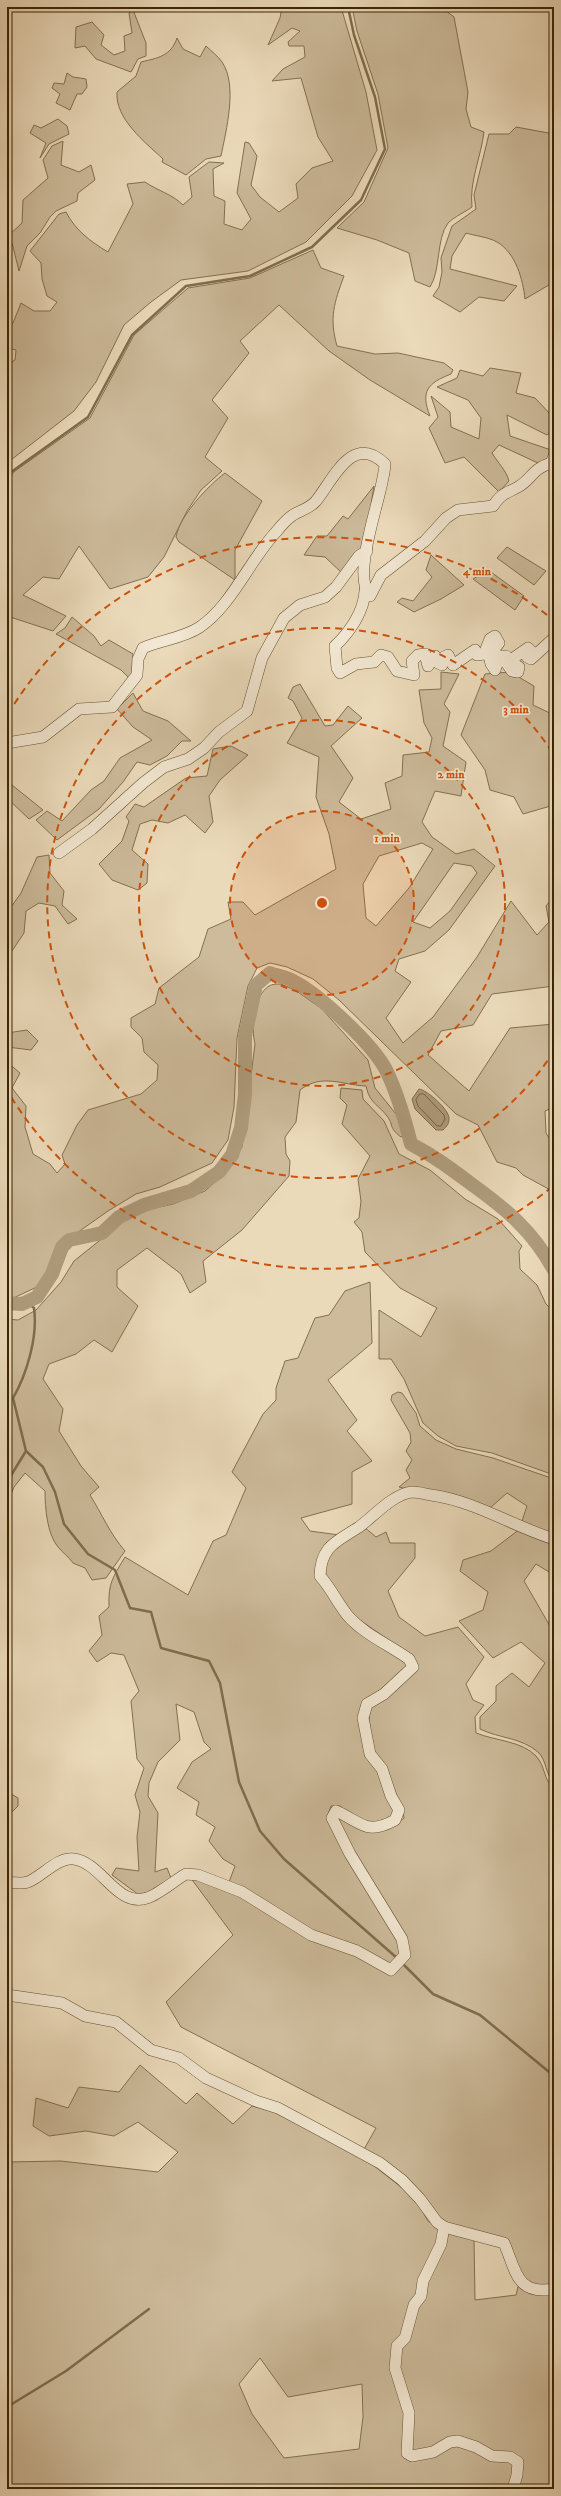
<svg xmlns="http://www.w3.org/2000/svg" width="561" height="2496" font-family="'IM FELL DW Pica',serif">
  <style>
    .green { fill: #cdbb9b; stroke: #84704f; fill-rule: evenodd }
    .water { fill: #af9c7c; stroke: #816c4c }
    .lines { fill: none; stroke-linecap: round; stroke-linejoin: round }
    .shore { stroke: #756040; stroke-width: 1 }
    .stream { stroke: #816c4c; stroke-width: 2.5 }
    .river { stroke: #af9c7c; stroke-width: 14 }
    .minor-casing { stroke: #675231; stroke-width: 12 }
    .minor { stroke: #f2e7d2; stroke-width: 11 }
    .ring { fill: none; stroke: #ce510b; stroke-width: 2; stroke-dasharray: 7 5 }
    .centre { fill: #ce510b; stroke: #f2e7d2; stroke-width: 2 }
    .ring-label { font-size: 12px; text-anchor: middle; font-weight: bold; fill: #ce510b; stroke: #f2e7d2; stroke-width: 3.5; stroke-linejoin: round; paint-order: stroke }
  </style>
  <rect width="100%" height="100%" fill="#ebdaba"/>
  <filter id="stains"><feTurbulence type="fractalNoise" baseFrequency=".005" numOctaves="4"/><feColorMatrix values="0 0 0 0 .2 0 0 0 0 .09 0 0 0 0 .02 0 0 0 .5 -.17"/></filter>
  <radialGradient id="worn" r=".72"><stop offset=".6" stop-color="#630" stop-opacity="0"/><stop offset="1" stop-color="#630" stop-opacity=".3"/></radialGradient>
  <g class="green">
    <path d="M282,7H341L366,92L377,150L352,196L306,242L248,271L181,280L151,302L124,325L96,382L74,411L7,463V365L15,360L16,350L7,348V327L13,323L21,303L34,311H50L57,302L47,296L42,279L41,263L30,251L59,214L66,212C75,230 91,242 108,252L133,204L127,184L145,182C158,191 172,194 183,205L192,197L189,177L209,162L224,163L213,169L214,196L225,201L224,224L242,230L251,219L237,193L245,142L249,143L257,156L251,185L260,197L279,212L298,198L296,184L312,168L333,161L318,137L301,78L272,81L283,69L305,57L304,46H289L288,42L300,31L292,28L268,45L280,18Z"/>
    <path d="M352,7H441L454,17L468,92L466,109L471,127L484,132C481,157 469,182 472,207C465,212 454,217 448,223C436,239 441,270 430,287L415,281L409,253L377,240L337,228L364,202L388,148L378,94L357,31Z"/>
    <polygon points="133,10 146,43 146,56 138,59 131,72 96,59 85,46 75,48 76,27 92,22 104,35 101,45 114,55 125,51 124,36 132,33 129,13"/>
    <path d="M177,38L183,49L200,57L206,46C211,51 218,56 222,62C238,85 226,131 221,156L206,159L186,175L162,162L163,159C145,142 115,119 117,92L136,76L141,62C158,58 171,56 177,38Z"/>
    <polygon points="67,73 73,77 86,79 87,87 82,94 77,94 70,110 56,103 60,94 52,88 54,83 64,84"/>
    <polygon points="58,119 67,126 69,134 49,144 40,158 46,143 30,133 34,125 41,128"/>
    <path d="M516,127L554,134V282L525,299C523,280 516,253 497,242C488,237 476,236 466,233L452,256L450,269L517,286L504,301L479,297L460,312L433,296L439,287L442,272L441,258L452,226L476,209L474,195L489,134H509Z"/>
    <polygon points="63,141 61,165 79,172 91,165 95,180 78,193 77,201 56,211 50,217 40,233 27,246 19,271 12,243 7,246 7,237 22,223 23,200 48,178 43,160 52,146"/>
    <path d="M313,250L321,268L344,276C334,303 329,318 337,346L375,354L398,353L444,363L453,370L451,374C428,383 420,391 430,416L370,380L329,351L279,305L240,341L249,353L212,400L228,418L205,457L222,471L201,490L187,511L164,557L148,577L110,589L79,546L59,579L43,577L23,595L66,616L53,631L7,616V480L15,471L90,418L134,335L188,288L250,278Z"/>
    <path d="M490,368L521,373L516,393L535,398L554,418L553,430L547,435L507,415L510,436L551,450L552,454L547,460L538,463L499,445L492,453C498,463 506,470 509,481L499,492L464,457L445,463L429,428L438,417L431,396L450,412L451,427L479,439L481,418L468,400L437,387L457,378L460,370L483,376Z"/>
    <path d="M225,473L262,501L235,550V580L179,542L176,537C180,515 208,486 225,473Z"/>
    <polygon points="374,486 364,549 342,573 325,557 304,555 317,536 327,536 343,516 348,519"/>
    <polygon points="507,547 546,571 534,585 497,558"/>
    <polygon points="431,555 464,585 441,599 414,612 397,602 402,598 413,601 432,577 426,570"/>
    <polygon points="488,570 524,596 515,610 473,579"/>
    <polygon points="72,617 94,636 101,646 109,640 133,654 132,672 130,679 121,670 56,634 65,628"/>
    <path d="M441,672L459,674L444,704L450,712L443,746L466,762L461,796L435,791L422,822L432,837L456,854L474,849L495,866L449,930L425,951L399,959L395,971L411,982L386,1018L403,1043L433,1017L477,957L511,901L537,935L549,922L546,906L554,896V986L492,994L473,1025L441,1031L428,1055L469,1091L510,1028L554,1024V1107L545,1111L546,1133L554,1146V1192L523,1175L516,1168L497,1162L478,1125L456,1114L339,1000L313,979L287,967L270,963L257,968L248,986L237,1038L234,1107L228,1140L212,1163L160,1187L136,1194L108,1211L67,1240L39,1286L7,1301V1062L20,1073L12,1088L26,1106L25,1127L33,1154L50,1164L57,1173L65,1164L62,1155L77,1125L88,1110L141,1094L157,1080L158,1065L144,1052L142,1038L131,1027V1018L155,1004L159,988L199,957L208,929L231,919L228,902H243L255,915L336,869L329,834L316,797L319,757L287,743L302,718L293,701L288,698L293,687L300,684L325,726L333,725L348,706L362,718L331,746L353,778L339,802L361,819L391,809L385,783L402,776L403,755L429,752L432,738L424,723L419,690L441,689ZM422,843L433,849L409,888L376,926L366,918L363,884L379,856ZM454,863L472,866L477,873L450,911L430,928L413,922Z"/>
    <polygon points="510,672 534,686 533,705 554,715 554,805 523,814 514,797 490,790 485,770 461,735 485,674"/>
    <polygon points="133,693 143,711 168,721 191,741 182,741 167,756 150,765 137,762 123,782 99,809 57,840 36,820 47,811 62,821 91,790 104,781 120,758 152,740 133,727 117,709"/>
    <polygon points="231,746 248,755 220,780 209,796 213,822 205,833 185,815 168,823 152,820 140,824 132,850 148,864 147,883 138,890 112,880 99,864 122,841 129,821 126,817 135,804 144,807 186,778 207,776 213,749"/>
    <polygon points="7,781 43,810 29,819 7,798"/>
    <polygon points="49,855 50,873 64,891 62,905 77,919 68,924 55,906 39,903 26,911 24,933 12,951 7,948 7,922 11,907 21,893 37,857"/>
    <path d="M281,984L295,990L322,1009L368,1060L375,1088L400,1119L405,1135L401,1137C388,1127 394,1125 387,1116C377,1103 370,1104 366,1086C342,1085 322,1073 300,1090L296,1122L285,1137L286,1154L290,1161L289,1176L242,1230L203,1261L206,1282L190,1293L181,1274L147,1248L117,1270V1287L138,1306L112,1352L94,1340L76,1354L49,1364L43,1379L63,1409L59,1431L81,1466L99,1487L90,1495C102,1514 110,1534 125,1551L106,1578L92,1580L85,1568L73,1563C68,1556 63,1553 58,1547C47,1534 45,1507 45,1491L25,1473L14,1487L7,1504V1440L10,1432L7,1427V1319L18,1320L36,1310L61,1282L74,1261L124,1221L150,1209L173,1204L205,1191L230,1168L242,1147L255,1044C251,1028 253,996 269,986C272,984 277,984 281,984Z"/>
    <polygon points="27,1030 38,1041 31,1050 7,1047 7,1033"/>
    <polygon points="341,1088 362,1090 363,1099 384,1121 399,1154 430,1170 465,1199 498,1219 522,1246 519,1251 520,1269 537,1285 546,1304 554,1312 554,1475 492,1453 456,1446 438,1436 423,1423 404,1379 391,1359 379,1359 379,1310 421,1337 437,1308 400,1288 365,1252 362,1232 354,1222 359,1218 361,1201 358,1179 370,1156 342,1124 347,1105 340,1098"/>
    <path d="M370,1282L372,1343L328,1380L357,1420L347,1431L372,1461L352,1472V1504L301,1518L310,1531L339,1535L318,1561L347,1619L405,1659L410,1667L361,1718L396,1810L393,1820L375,1825L351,1814L340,1806H331L327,1817L400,1940L402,1954L390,1964L312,1932L244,1887L229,1882L235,1866L223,1859L209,1841L215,1827L196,1815L199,1802L177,1788L192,1762L211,1749L204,1742L194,1712L176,1704L180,1740L158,1762L149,1783L148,1796L158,1813L155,1872L167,1868L171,1878L148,1892L139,1895L112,1875L116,1868L139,1871L137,1837L140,1812L135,1795L144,1768L137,1759L131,1701L139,1691L124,1655L111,1653L97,1662L89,1651L102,1635L99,1616L109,1607C108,1583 113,1577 125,1557L188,1595L213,1541L226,1535L246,1488L232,1472L263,1414L276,1400V1388L285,1361L298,1358L315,1318L329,1315L345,1291Z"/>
    <polygon points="398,1392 402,1393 416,1413 420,1426 436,1440 456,1449 493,1458 554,1479 554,1535 521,1524 527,1506 507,1493 490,1508 399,1487 410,1478 406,1470 412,1460 406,1451 411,1442 410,1433 391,1400 392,1395"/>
    <path d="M363,1526L376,1537L386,1532L390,1543H415V1558L388,1591L399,1617L425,1636L458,1627L484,1657L466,1684L473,1700L484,1705L475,1717L476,1733C496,1741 522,1741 536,1756C546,1767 543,1780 554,1788V2287L527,2284L506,2241L444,2225L363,2151L376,2128L181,2027L166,2002L233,1935L190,1877L219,1886L391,1973L410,1954L337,1819L339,1815C367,1828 377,1841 404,1818C399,1781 359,1751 371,1707L389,1696L418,1669L409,1654L351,1614L326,1576L325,1568L332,1548Z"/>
    <path d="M520,1529L554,1542V1575L536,1564L524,1581L554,1633V1782C545,1775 547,1760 538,1752C520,1737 501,1739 480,1729V1717L496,1701V1686L512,1673L529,1687L545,1663L521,1642L493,1658L459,1621L483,1610L488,1592L460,1571L463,1560L491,1551Z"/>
    <polygon points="11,1794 18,1798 18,1806 11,1813 10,1824 7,1824 7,1797"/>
    <path d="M140,2065L186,2104L197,2093L233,2124L252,2106L274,2112L364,2158L415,2198L428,2221L439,2228C437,2251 415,2316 404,2335C402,2338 397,2341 394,2343L404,2413L405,2456L455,2444L513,2463L511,2485L508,2489H7V2162L61,2161L158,2172L178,2152L138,2122L114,2136L86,2131L49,2136L33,2126L36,2098L68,2108L79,2087L119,2092ZM260,2358L288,2397L362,2384L363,2417L359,2449L284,2458L252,2414L239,2384Z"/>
    <polygon points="445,2231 474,2239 475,2300 516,2295 519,2283 554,2291 554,2489 515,2489 520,2460 457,2439 430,2450 410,2452 397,2354"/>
  </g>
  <path class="water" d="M419,1089C427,1090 450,1110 449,1119C449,1124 447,1126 443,1130H436L415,1109L412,1099Z"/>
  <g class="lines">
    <polygon class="shore" points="420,1094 424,1094 444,1115 445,1119 441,1126 437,1126 418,1106 416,1100"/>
    <g class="stream">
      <polyline points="7,475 88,417 132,335 186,286 250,276 312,247 361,200 385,149 375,97 354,35 348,7"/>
      <path d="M27,1302L34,1308C38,1336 27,1374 13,1398L26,1451L43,1467L55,1492L64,1524L88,1554L115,1570L130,1608L151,1612L161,1648L209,1661L220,1683L239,1782L260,1831L284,1859L397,1958"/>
      <polyline points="7,1482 26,1451"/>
      <polyline points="402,1963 433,1994 480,2015 554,2076"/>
      <polyline points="7,2407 66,2371 149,2309"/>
    </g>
    <path class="river" d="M7,1303L22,1304L37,1297L52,1274L62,1247L69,1240L102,1233L119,1217L144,1205L191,1191L219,1172L232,1155L241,1128L245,1094V1036L256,985L270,973C278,976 287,977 293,981C319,994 375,1046 387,1072C398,1095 405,1120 411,1144C434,1156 450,1168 470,1183C506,1209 532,1230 554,1270"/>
    <g class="minor-casing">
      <g id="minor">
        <path d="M365,591C364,611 350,632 335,646L337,668L340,673L356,664L374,662L381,655L388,657L397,671L414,675L412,661L418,655L425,654L428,666L435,656L438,663L442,665L444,657L448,655L453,665L475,650L477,655L484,654L490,639L495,636L499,643L489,656L491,664L495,670L500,656H506L507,664L512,671L518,672L519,667L513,663L515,657L528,648L531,651L527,657L531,659L554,638"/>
        <path d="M7,743L43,737L79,709L112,707L137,675L138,659L143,648C161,640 184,638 200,627C232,605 249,561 276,532C280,527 287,519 293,515C301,510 309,509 316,501C333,480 352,432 385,464C384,493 350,573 370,596L381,575L425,541L446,518L458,510L493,506C502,493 505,494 518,487C532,479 532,469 551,463L554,456"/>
        <polyline points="59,853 92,829 143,783 164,767 188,759 204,748 219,732 247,711 262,658 284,618 300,605 325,597 336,587 359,556 367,551"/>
        <path d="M7,1883C14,1882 22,1884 28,1882C43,1876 57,1857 74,1859C102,1863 117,1908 147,1898C158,1895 175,1880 186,1874L198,1875L242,1892L311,1935L357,1951L391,1970L405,1955L402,1939L350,1854L332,1818L336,1811C361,1822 366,1836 395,1820L399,1810L391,1796L382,1769L370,1754L363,1718L367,1704L384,1694L413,1667L409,1659C389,1645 364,1634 348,1616C338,1604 331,1588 320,1576C321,1546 336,1542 359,1527C374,1516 393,1494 412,1492C418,1492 425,1494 431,1495C475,1501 512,1526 554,1539"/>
        <path d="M7,1995L62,2003L85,2016L116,2022L151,2050L179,2058L206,2078L256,2101L278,2108L321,2131L380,2163L402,2180L420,2199L437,2222L444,2227L504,2243C516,2270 516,2296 554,2289"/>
        <polyline points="444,2227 441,2244 423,2281 421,2296 414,2305 405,2338 397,2346 395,2368 409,2413 407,2453 412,2456 433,2452 450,2442 458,2441 476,2447 492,2456 510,2457 518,2462 517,2475 513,2489"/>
      </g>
    </g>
    <use href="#minor" class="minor"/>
  </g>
  <circle cx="322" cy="903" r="92" fill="#ce510b" fill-opacity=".12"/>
  <g class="ring">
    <circle cx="322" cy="903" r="92"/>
    <circle cx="322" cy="903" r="183"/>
    <path d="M554 1051A275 275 0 1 1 554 755"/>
    <path d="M552 1187A366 366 0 0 1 8 1092M8 714A366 366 0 0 1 552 619"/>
  </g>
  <circle cx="322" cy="903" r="6" class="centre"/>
  <g class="ring-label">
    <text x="477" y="575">4 min</text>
    <text x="516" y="713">3 min</text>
    <text x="451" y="778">2 min</text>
    <text x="387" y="842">1 min</text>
  </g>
  <rect width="561" height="2496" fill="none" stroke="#ebdaba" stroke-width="24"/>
  <rect x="8" y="8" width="545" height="2480" fill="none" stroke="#3b2503" stroke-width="2"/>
  <rect x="12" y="12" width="537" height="2472" fill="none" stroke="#3b2503"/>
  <rect width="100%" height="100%" filter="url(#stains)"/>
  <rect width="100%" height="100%" fill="url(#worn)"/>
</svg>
